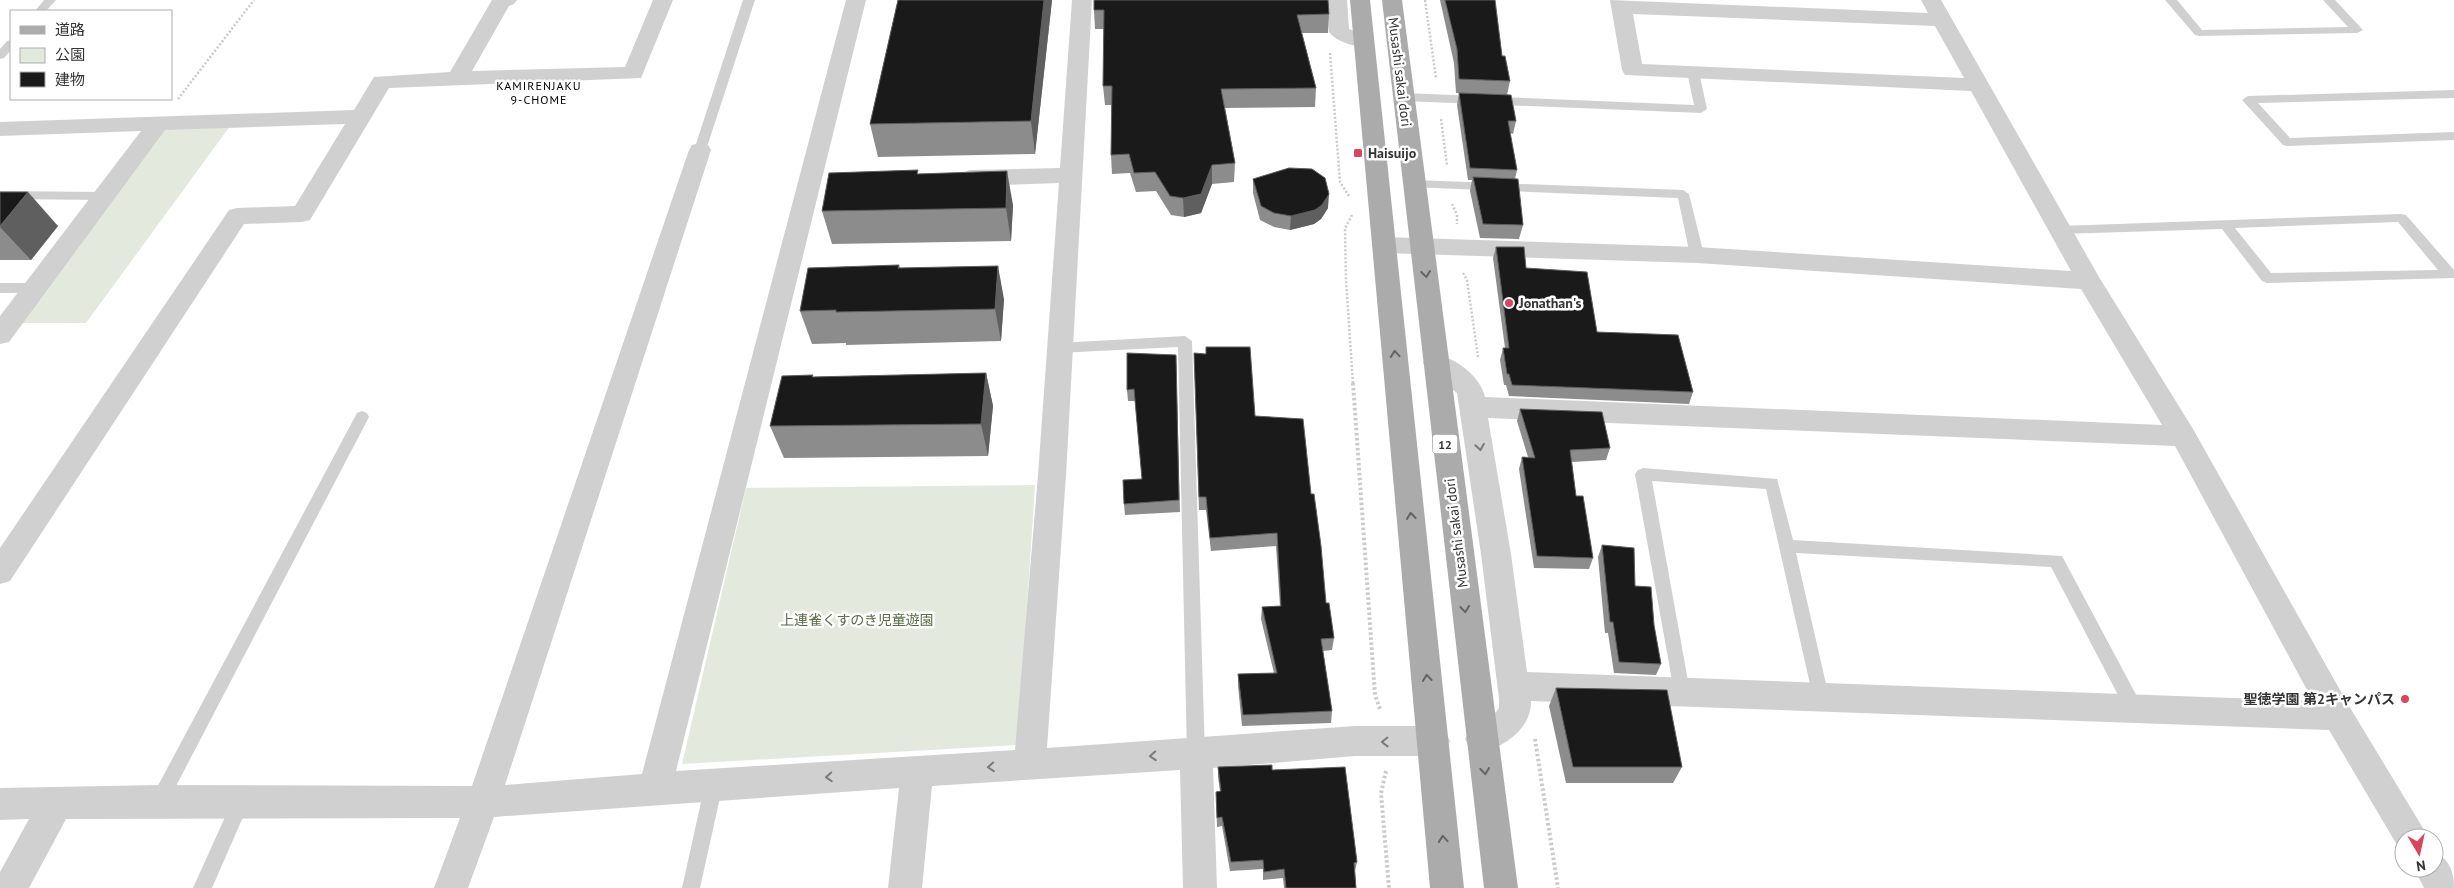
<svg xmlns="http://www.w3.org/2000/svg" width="2454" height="888" font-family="'PT Sans','Noto Sans JP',sans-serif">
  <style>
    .green { fill: #e4e9dd }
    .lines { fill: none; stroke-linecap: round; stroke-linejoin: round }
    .path-far1 { stroke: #cacaca; stroke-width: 2.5; stroke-dasharray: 2 2; stroke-linecap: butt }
    .path { stroke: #cacaca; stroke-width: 4; stroke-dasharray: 2.5 2.5; stroke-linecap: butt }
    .service { fill: #d0d0d0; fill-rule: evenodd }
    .minor { fill: #d0d0d0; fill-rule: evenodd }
    .primary { fill: #ababab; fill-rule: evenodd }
    .wall { fill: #8c8c8c }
    .shaded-wall { fill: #5f5f5f }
    .building { fill: #1a1a1a; stroke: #5f5f5f }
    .oneway { stroke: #636363 }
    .oneway2 { stroke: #7a7a7a }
    .poi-dot { fill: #d8465d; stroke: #fff; stroke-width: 2 }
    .labels { text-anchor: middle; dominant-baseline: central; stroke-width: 5; stroke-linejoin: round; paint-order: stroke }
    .far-neighbourhood-label { font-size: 12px; letter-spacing: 1px; fill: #000; stroke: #fff }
    .shield { fill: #fff; stroke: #707070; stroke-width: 1 }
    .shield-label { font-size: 12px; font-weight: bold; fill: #333 }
    .street-label { font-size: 14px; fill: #333; stroke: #fff }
    .poi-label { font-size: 14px; font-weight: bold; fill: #333; stroke: #fff; text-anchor: start }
    .park-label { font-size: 14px; fill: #596c43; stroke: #fff }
  </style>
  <rect width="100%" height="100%" fill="#fff"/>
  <g class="green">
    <polygon points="233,122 86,323 9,323 159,123"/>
    <polygon points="1035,485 1018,745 682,764 746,488"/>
  </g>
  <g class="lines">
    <g class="path-far1">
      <polyline points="1425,0 1436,78"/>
      <polyline points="1330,53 1340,182 1349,196"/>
      <polyline points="178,99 254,0"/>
      <polyline points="1441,119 1447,165"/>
      <polyline points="1452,204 1457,215 1457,224"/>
      <polyline points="1352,215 1345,228 1346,280 1353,384"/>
      <polyline points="1463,273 1467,280 1478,357"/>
    </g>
    <g class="path">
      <polyline points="1353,383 1375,695 1380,709"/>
      <polyline points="1535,739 1558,888"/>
      <polyline points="1386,771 1381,793 1389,888"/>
    </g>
    <g class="service">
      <polygon points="44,0 56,0 46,11 35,11"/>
      <polygon points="743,0 755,0 706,150 700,154 696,153 694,150"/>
      <polygon points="2165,0 2177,0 2202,30 2348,27 2323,0 2335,0 2363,30 2357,33 2199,36 2195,35"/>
      <polygon points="11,40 11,50 4,58 0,59 0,49 7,41"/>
      <polygon points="1693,68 1699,72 1707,109 1701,113 1403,101 1397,97 1403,93 1694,105 1687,72"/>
      <polygon points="2454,90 2454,98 2258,103 2290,138 2454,132 2454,140 2287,146 2283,145 2242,100 2248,96"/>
      <polygon points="1414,180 1683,190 1689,194 1704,255 1697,260 1690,255 1678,198 1410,187 1408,184 1410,181"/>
      <polygon points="0,191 104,192 110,196 104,200 0,199"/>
      <path d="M2401,214L2406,215L2454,270V278L2267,283L2262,281L2222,229L2060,234L2053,230L2060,226ZM2398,222L2438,270L2271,273L2235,228Z"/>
      <polygon points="0,283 35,283 42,288 35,293 0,293"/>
      <polygon points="1185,336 1192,341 1205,754 1202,760 1196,762 1190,760 1187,754 1178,347 1058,353 1053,352 1051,348 1053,344 1058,343"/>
      <polygon points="362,411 367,413 369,417 165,807 159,810 153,807 150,801 153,795 357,413"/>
      <polygon points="1643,468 1777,479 1793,540 2062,556 2140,702 2143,708 2140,714 2134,716 2128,714 2051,567 1796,553 1829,697 1826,702 1820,705 1814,702 1766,489 1652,481 1690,692 1687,697 1681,700 1675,697 1635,474 1638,470"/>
      <polygon points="714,776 720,778 723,784 700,888 682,888 705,784 708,778"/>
      <polygon points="241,792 247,795 250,801 212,888 193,888 235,795"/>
    </g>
    <g class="minor">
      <polygon points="492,0 517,0 514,4 509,6 472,71 625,67 653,0 673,0 641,78 389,88 310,220 302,222 244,224 10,581 0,584 0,548 229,210 237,208 295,206 345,124 165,130 9,342 0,344 0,316 141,131 0,136 0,122 354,110 374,77 450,72"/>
      <polygon points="846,0 866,0 676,771 1015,750 1038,475 1059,183 970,186 962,183 958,178 962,173 970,170 1060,168 1072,0 1092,0 1066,475 1047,748 1355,726 1434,726 1445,731 1450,741 1445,751 1434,756 1355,756 1213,768 1217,888 1183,888 1180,770 932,786 922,888 888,888 899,788 494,817 468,888 434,888 460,818 66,819 29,888 0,888 0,872 29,819 0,820 0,788 159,785 472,786 689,150 692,145 700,143 708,145 711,150 505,785 642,774"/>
      <path d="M1327,0H1347L1349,29L1371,38L1374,42L1371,46C1359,49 1336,42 1329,32Z"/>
      <path d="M1610,0L1928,13L1921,0H1941L2099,277L2193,429L2349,706L2429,838H2404V851L2400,850L2329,730L1531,701C1531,730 1505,745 1481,754L1470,749L1465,739L1470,729L1496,712L1499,708V699L1481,554L1457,393L1427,370L1423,363L1427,356C1448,350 1481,376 1485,397L2162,425L2081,289L1697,263L1384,253L1375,251L1372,245L1375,239L1384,237L1697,247L2071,271L1971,91L1625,75L1622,70ZM1633,14L1935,26L1964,78L1642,64ZM1488,418L2175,446L2313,701L1527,672L1511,554Z"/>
      <path d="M2434,852C2450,859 2454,872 2454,888H2424L2414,868H2434Z"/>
    </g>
    <g class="primary">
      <polygon points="1350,0 1370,0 1464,888 1430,888"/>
      <polygon points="1382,0 1402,0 1518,888 1484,888"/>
    </g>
  </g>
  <g class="wall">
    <polygon points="898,0 1052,0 1035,154 878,157 870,124"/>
    <polygon points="1094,0 1329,14 1328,33 1302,33 1316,88 1315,107 1225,108 1235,163 1234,182 1212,184 1201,213 1184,217 1171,215 1156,191 1136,192 1130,173 1112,174 1111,155 1112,105 1105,105 1103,86 1104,29 1095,29 1094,10"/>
    <polygon points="1440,0 1495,0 1502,56 1510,81 1507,95 1516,121 1513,134 1510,133 1517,170 1515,179 1523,225 1519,239 1480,238 1470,191 1472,180 1468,180 1457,105 1459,93 1456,93 1454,63"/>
    <polygon points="918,174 1013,205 1011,241 832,244 822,211"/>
    <polygon points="1253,179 1328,208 1321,219 1314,224 1290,230 1274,227 1260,220 1253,193"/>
    <polygon points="0,192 58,226 31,260 0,260"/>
    <polygon points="1496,247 1526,268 1597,332 1693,392 1689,404 1509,396 1506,385 1504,385 1500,360 1503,348 1505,348 1493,258"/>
    <polygon points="899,265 900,268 1004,299 1001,341 846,345 846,343 812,344 800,311"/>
    <polygon points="1194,353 1255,416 1311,494 1326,603 1334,638 1332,650 1323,651 1332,711 1331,723 1242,726 1238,686 1238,674 1274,673 1261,619 1262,607 1280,606 1276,546 1211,551 1206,510 1199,510"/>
    <polygon points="1176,355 1180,512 1125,515 1124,504 1142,479 1135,401 1128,401 1127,390"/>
    <polygon points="986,373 993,406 988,456 784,458 770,426 814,377"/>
    <polygon points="1520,409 1610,448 1606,460 1572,462 1576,496 1593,558 1589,569 1534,568 1519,469 1522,457 1528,457 1517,421"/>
    <polygon points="1602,545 1635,586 1654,625 1661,664 1656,675 1614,673 1608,633 1605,633 1598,557"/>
    <polygon points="1556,688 1682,767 1673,783 1566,783 1549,706"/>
    <polygon points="1218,767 1272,770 1357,862 1355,871 1356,888 1284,888 1283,878 1263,880 1263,869 1230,871 1222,826 1217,827 1216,792 1220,791 1218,777"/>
  </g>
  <g class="shaded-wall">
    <polygon points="1044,0 1052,0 1035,154 1031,121"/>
    <polygon points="1212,165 1212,184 1201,213 1184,217 1183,198"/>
    <polygon points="1007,171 1013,205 1011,241 1006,208"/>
    <polygon points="28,192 58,226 31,260 0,227"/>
    <polygon points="1329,194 1328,208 1321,219 1314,224 1290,230 1291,216"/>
    <polygon points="998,266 1004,299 1001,341 995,309"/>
    <polygon points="986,373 993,406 988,456 981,424"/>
  </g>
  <g class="building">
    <polygon points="898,0 1044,0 1031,121 870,124"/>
    <polygon points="1094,0 1328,0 1329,14 1297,15 1316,88 1221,89 1235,163 1212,165 1201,194 1183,198 1170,196 1155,172 1134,173 1129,154 1111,155 1112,86 1103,86 1104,10 1094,10"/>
    <polygon points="1445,0 1495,0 1502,56 1505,56 1510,81 1459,79 1457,49"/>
    <polygon points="1459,93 1511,95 1516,121 1508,121 1517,170 1470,168"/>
    <polygon points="1289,168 1312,169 1325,178 1329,194 1322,205 1315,210 1291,216 1274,213 1261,206 1253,179"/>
    <polygon points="918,170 917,174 1007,171 1006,208 822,211 829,173"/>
    <polygon points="1473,177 1518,179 1523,225 1483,224"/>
    <polygon points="0,192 28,192 0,226"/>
    <polygon points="1496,247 1524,247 1526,268 1587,272 1597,332 1678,335 1693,392 1512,385 1509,374 1507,374 1503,348 1509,348"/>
    <polygon points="899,265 898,268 998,266 995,309 836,312 836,310 800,311 808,268"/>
    <polygon points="1206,347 1250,347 1255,416 1303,419 1311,494 1314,494 1321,546 1326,603 1329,603 1334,638 1321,639 1332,711 1243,715 1238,674 1277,673 1262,607 1281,606 1277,533 1210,538 1206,497 1199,497 1194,353 1206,354"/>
    <polygon points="1127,353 1176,355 1179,500 1124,504 1123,480 1142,479 1134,389 1127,390"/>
    <polygon points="986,373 981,424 770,426 782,376 813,375 812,377"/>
    <polygon points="1520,409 1602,412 1610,448 1570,450 1576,496 1583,496 1593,558 1537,556 1522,457 1535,458"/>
    <polygon points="1602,545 1634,548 1635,586 1651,587 1654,625 1661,664 1619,662 1613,622 1610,622"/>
    <polygon points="1556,688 1667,690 1682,767 1573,767"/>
    <polygon points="1272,765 1272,770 1345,767 1357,862 1354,863 1356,888 1286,888 1284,869 1264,872 1263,860 1231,862 1222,817 1217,818 1216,792 1221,791 1218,767"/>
  </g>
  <defs><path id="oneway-chevron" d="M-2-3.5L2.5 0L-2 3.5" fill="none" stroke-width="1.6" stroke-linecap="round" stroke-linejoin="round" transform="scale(1.25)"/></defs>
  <g class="oneway">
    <use href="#oneway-chevron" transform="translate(1426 274) rotate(83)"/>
    <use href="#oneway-chevron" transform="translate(1395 354) rotate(-95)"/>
    <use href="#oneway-chevron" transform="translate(1411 516) rotate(-96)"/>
    <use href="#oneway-chevron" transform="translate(1465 609) rotate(83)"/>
    <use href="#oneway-chevron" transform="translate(1427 678) rotate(-96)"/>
    <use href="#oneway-chevron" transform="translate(1485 771) rotate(83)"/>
    <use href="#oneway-chevron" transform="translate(1443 839) rotate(-95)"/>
  </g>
  <g class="oneway2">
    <use href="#oneway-chevron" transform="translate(1480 447) rotate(81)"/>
    <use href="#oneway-chevron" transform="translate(1385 742) rotate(179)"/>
    <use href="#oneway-chevron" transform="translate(1153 756) rotate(176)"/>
    <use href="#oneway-chevron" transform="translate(991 767) rotate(176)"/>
    <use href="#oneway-chevron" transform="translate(829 777) rotate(177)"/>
  </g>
  <g class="poi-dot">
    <rect x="1353" y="148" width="10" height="10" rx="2.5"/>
    <circle cx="1509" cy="303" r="5"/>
    <circle cx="2405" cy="699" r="5"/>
  </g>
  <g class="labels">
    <g class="far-neighbourhood-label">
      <text x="539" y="85">KAMIRENJAKU<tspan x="539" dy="14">9-CHOME</tspan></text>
    </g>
    <rect class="shield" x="1432.5" y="434.5" width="25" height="19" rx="4"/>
    <g class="shield-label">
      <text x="1445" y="444">12</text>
    </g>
    <g class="street-label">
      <text transform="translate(1400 72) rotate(83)">Musashi sakai dori</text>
      <text transform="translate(1456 533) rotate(-97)">Musashi sakai dori</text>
    </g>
    <g class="poi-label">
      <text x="1368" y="153">Haisuijo</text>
      <text x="1519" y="303">Jonathan's</text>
      <text x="2395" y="699" text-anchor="end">聖徳学園 第2キャンパス</text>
    </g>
    <g class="park-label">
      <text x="857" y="620">上連雀くすのき児童遊園</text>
    </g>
  </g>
  <rect x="10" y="10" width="162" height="90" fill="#ffffff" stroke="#adadad"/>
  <rect x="20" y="26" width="25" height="8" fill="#ababab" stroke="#adadad"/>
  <text x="55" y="35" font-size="15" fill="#333333">道路</text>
  <rect x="20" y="48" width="25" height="15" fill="#e4e9dd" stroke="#adadad"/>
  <text x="55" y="60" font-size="15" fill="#333333">公園</text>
  <rect x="20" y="72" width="25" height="15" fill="#1a1a1a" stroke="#adadad"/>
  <text x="55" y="85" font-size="15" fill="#333333">建物</text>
  <g transform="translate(2419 853) rotate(171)"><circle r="24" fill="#ffffff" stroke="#adadad"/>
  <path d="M0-4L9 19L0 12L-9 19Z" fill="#d8465d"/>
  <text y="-8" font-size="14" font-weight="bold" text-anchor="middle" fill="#333333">N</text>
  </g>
</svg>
